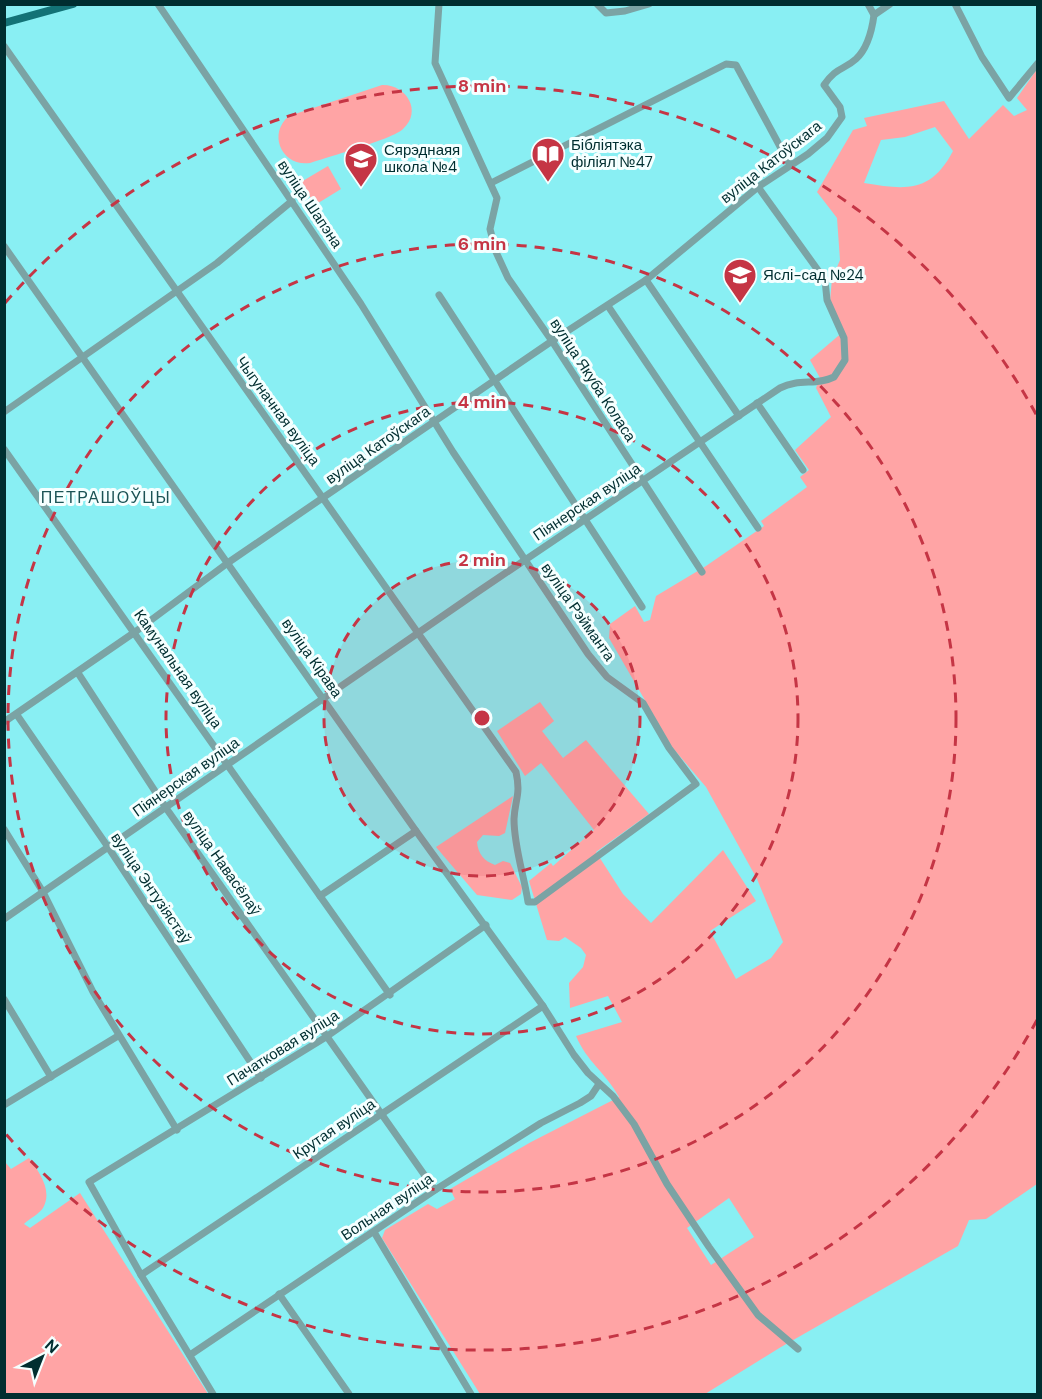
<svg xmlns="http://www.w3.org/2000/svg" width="1042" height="1399" font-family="'DM Sans',sans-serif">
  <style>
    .green { fill: #ffa4a5; fill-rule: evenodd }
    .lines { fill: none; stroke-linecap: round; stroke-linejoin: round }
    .minor { stroke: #7ba3a4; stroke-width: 7 }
    .major { stroke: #137276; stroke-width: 8 }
    .ring { fill: none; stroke: #c53545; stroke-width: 3; stroke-dasharray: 10 8 }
    .labels { text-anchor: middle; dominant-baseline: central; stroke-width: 6; stroke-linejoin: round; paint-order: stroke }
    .poi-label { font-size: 15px; fill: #002e30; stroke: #f5ffff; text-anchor: start }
    .street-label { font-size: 15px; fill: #002e30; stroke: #f5ffff }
    .neighbourhood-label { font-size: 16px; letter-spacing: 1.5px; fill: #1b5355; stroke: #f5ffff }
    .centre { fill: #c53545; stroke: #f5ffff; stroke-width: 3 }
    .ring-label { font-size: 18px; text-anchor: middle; font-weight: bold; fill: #c53545; stroke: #f5ffff; stroke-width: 6; stroke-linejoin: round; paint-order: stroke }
  </style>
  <rect width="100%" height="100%" fill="#89eff3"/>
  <g class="green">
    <path d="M1037,69V1184L986,1219L969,1220L958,1246L781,1347L705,1394H480L382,1238L385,1230L428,1204L437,1209L455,1199L450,1189L531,1142L619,1097C606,1073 587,1062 576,1036L622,1022L608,996L570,1008L569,983L583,967L586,955L581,948L565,937L559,941L547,940L529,881L551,863L553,866L594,830L541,763L525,776L497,731L540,702L554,721L542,731L563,758L586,740L649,814L596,852L623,894L651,923L723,850L756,901L710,931L736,979L771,958L783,942L757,879L706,787L672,747L609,638L610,624L635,606L644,622L650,620L656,596L706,566L764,526L761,521L807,487L800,477L809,470L795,450L831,417L816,388L820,378L810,360L844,331L830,301L832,279L840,260L837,218L817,192L853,130L867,126L864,118L944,101L969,139L1003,105L1014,116L1027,110L1017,98ZM935,127L953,151C931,193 906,190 864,183L881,140L905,137ZM729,1198L754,1237L711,1265L687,1228Z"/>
    <path d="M382,85C406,84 423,111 403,129C393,139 328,157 310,163C282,167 267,134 289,116Z"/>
    <polygon points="328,166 341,189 315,205 301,182"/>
    <path d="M513,796L505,833L499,836L483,835L477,842C478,854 484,861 495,865L503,861L510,863L522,887L521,894L512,900L477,895L436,847Z"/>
    <path d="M29,1158C39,1172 53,1190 43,1208C39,1214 29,1219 24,1224L30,1228L80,1193L208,1394H5V1162L11,1169Z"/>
  </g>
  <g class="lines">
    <g class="minor">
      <polyline points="439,4 435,63 497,198 490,229 496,252 508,278 552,341 702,572"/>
      <polyline points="597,4 606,13 625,11 649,4"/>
      <polyline points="955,4 982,57 1009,98 1038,63"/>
      <polyline points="874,15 890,4"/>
      <path d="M4,46L516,772C521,795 515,799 514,819C514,847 524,875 528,902H535L696,784L669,748L643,703L607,677L588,654L453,452L361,304L158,4"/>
      <polyline points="491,183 726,64 736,65 790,165"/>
      <polyline points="4,246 416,831 543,1006 574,1055 588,1073 613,1096 634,1124 667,1184 709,1247 758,1315 798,1349"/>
      <polyline points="646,280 739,416"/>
      <polyline points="439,295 642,607"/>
      <polyline points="608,306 758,528"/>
      <polyline points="757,403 803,470"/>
      <polyline points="4,412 217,263 292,201"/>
      <polyline points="4,449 390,995"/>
      <polyline points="78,673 166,808 435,1190"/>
      <polyline points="17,715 108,847 261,1078"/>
      <path d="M4,722L135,632L229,562L552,341L646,280L758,187L808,154L827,138L842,117L840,107L824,85C836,67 844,70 856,59C868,48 872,30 874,15L868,4"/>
      <polyline points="4,829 43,892 93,992 177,1130"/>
      <polyline points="320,896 416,831"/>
      <path d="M4,919L476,593L780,388C800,378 816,386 834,377L845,360L844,338L827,300L825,280L758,187"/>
      <polyline points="4,999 51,1077"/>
      <polyline points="4,1105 118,1036"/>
      <polyline points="374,1232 471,1394"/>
      <polyline points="141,1275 543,1006"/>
      <polyline points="279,1294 349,1394"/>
      <polyline points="190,1355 435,1190 541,1123 580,1103 591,1096 599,1084"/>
      <polyline points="213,1394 141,1275 89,1182 326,1037 486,925"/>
    </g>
    <polyline class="major" points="4,23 73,4"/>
  </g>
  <circle cx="482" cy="718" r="158" fill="#c53545" fill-opacity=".12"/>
  <g class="ring">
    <circle cx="482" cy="718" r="158"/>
    <circle cx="482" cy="718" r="316"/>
    <circle cx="482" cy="718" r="474"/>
    <path d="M1037 1020A632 632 0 0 1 5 1133M5 303A632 632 0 0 1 1037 416"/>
  </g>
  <defs>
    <g id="library-pin" transform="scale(1.725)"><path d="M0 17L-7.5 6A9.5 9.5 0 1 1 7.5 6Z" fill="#c53545" stroke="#f5ffff"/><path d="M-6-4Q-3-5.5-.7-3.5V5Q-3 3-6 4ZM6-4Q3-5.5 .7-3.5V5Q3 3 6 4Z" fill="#fff"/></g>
    <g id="school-pin" transform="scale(1.725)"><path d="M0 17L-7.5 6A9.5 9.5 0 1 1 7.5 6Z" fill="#c53545" stroke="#f5ffff"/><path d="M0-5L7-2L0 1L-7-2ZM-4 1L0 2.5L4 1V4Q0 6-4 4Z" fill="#fff"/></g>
  </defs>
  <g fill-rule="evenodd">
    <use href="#library-pin" x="548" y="154"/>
    <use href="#school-pin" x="361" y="159"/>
    <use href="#school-pin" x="740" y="275"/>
  </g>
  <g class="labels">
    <g class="poi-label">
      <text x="571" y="145">Бібліятэка<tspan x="571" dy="17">філіял №47</tspan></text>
      <text x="384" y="150">Сярэднаяя<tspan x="384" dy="17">школа №4</tspan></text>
      <text x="763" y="275">Яслі-сад №24</text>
    </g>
    <g class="street-label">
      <text transform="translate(771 162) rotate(-38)">вуліца Катоўскага</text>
      <text transform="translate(310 204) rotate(56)">вуліца Шапэна</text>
      <text transform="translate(593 380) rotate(57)">вуліца Якуба Коласа</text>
      <text transform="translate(278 411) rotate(54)">Чыгуначная вуліца</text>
      <text transform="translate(378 445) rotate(-35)">вуліца Катоўскага</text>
      <text transform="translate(587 502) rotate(-34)">Піянерская вуліца</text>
      <text transform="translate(578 612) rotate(55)">вуліца Рэйманта</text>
      <text transform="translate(312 658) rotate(55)">вуліца Кірава</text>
      <text transform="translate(178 669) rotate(55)">Камунальная вуліца</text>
      <text transform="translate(186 777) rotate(-35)">Піянерская вуліца</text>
      <text transform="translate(222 863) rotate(55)">вуліца Навасёлаў</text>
      <text transform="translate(151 888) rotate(56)">вуліца Энтузіястаў</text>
      <text transform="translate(283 1048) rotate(-32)">Пачатковая вуліца</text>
      <text transform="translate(334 1129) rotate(-34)">Крутая вуліца</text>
      <text transform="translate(387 1207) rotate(-34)">Вольная вуліца</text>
    </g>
    <g class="neighbourhood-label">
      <text x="106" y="497">ПЕТРАШОЎЦЫ</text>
    </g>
  </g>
  <circle cx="482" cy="718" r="9" class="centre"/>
  <g class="ring-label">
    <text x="482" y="92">8 min</text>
    <text x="482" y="250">6 min</text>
    <text x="482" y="408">4 min</text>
    <text x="482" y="566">2 min</text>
  </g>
  <rect width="1042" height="1399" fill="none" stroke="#002e30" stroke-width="12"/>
  <g transform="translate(42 1357) rotate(42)" stroke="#f5ffff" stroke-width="4.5" paint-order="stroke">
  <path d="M0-4.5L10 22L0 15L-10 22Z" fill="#002e30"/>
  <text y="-9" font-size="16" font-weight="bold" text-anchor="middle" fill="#002e30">N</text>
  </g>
</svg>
